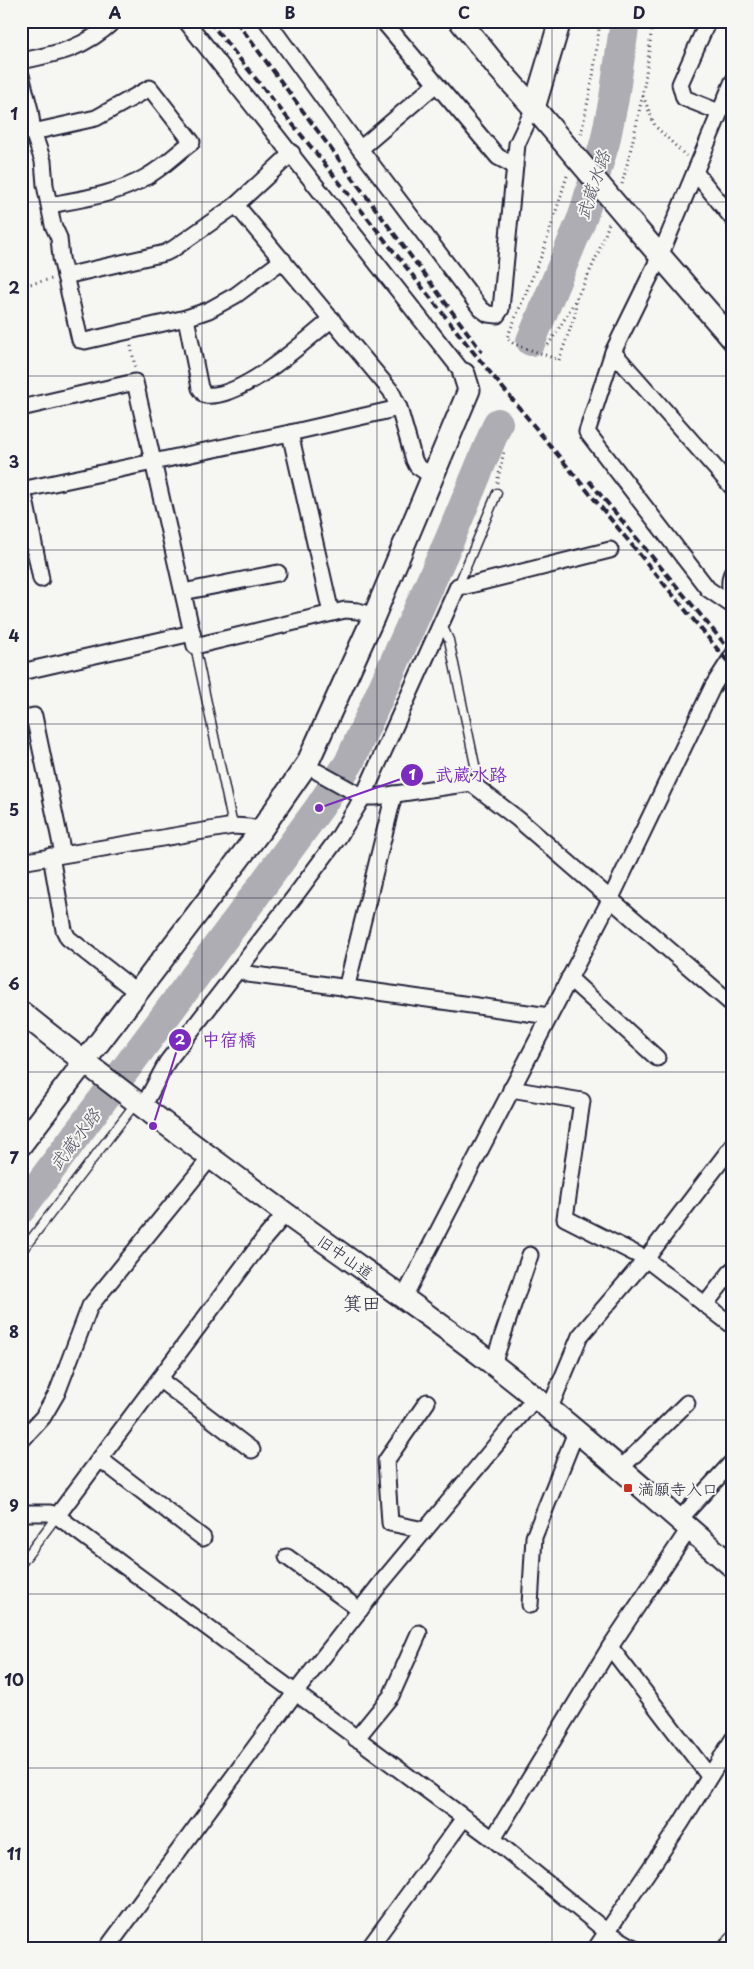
<svg xmlns="http://www.w3.org/2000/svg" width="754" height="1969" font-family="'Playpen Sans','Klee One',sans-serif">
  <style>
    .lines { fill: none; stroke-linecap: round; stroke-linejoin: round }
    .river { stroke: #adadb3; stroke-width: 30 }
    .lane-casing { stroke: #22223b; stroke-width: 11 }
    .street-casing { stroke: #22223b; stroke-width: 19 }
    .secondary-casing { stroke: #22223b; stroke-width: 25 }
    .path { stroke: #22223b; stroke-width: 3; stroke-dasharray: 1 4; stroke-linecap: butt }
    .lane { stroke: #f6f6f2; stroke-width: 8 }
    .street { stroke: #f6f6f2; stroke-width: 15 }
    .secondary { stroke: #f6f6f2; stroke-width: 21 }
    .rail { stroke: #22223b; stroke-width: 4; stroke-dasharray: 8 4; stroke-linecap: butt }
    .secondary-bridge-casing { stroke: #22223b; stroke-width: 25; stroke-linecap: butt }
    .secondary-bridge { stroke: #f6f6f2; stroke-width: 21 }
    .grid { fill: none; stroke: #22223b; stroke-width: 1; stroke-opacity: 0.55 }
    .poi-dot { fill: #c8321e; stroke: #f6f6f2; stroke-width: 2 }
    .labels { text-anchor: middle; dominant-baseline: central; stroke-width: 4; stroke-linejoin: round; paint-order: stroke }
    .street-label { font-size: 16px; fill: #22223b; stroke: #f6f6f2 }
    .poi-label { font-size: 16px; fill: #22223b; stroke: #f6f6f2; text-anchor: start }
    .water-label { font-size: 18px; font-style: italic; fill: #535365; stroke: #f6f6f2 }
    .quarter-label { font-size: 19px; fill: #22223b; stroke: #f6f6f2 }
    .leader { fill: none; stroke: #7b2cbf; stroke-width: 2 }
    .callout-dot { fill: #7b2cbf; stroke: #f6f6f2; stroke-width: 2 }
    .mark-label { font-size: 15px; text-anchor: middle; font-weight: bold; fill: #fff }
    .callout-label { font-size: 18px; text-anchor: middle; font-weight: bold; fill: #7b2cbf; stroke: #f6f6f2; stroke-width: 4; stroke-linejoin: round; paint-order: stroke }
    .neatline { fill: none; stroke: #22223b; stroke-width: 2 }
    .grid-label { font-size: 16px; text-anchor: middle; font-weight: bold; fill: #22223b }
  </style>
  <rect width="100%" height="100%" fill="#f6f6f2"/>
  <filter id="ink" filterUnits="userSpaceOnUse"><feTurbulence type="fractalNoise" baseFrequency=".02" numOctaves="2"/><feDisplacementMap in="SourceGraphic" scale="10" xChannelSelector="R" yChannelSelector="G"/><feConvolveMatrix kernelMatrix="1 2 1 2 8 2 1 2 1" color-interpolation-filters="sRGB"/></filter>
  <g filter="url(#ink)">
    <g class="lines">
      <g class="river">
        <polyline points="531,341 583,216 605,142 614,98 625,21"/>
        <polyline points="21,1209 243,912 319,808 349,763 449,541 498,423"/>
      </g>
      <g class="lane-casing">
        <g id="lane">
          <polyline points="458,586 497,493"/>
          <polyline points="442,625 449,640 480,789"/>
          <polyline points="195,646 233,826"/>
          <polyline points="21,1252 135,1104"/>
          <polyline points="21,1564 57,1516"/>
        </g>
      </g>
      <g class="street-casing">
        <g id="street">
          <polyline points="186,21 464,374"/>
          <polyline points="267,21 360,149 481,309 488,314 497,315 501,309 517,144 534,108"/>
          <polyline points="383,21 498,157 515,166"/>
          <polyline points="708,21 680,84 684,98 719,112"/>
          <path d="M21,61C60,53 83,49 114,21"/>
          <polyline points="21,75 30,110 33,132 43,161 45,185 53,225 59,238 61,258 80,340 85,341 186,318 209,310 236,295 283,260"/>
          <polyline points="733,81 660,256 613,352 587,432 708,589 733,606"/>
          <path d="M33,132L96,118L150,88L192,142C177,153 163,168 146,177C118,194 82,199 50,205"/>
          <polyline points="360,149 436,84"/>
          <polyline points="695,172 733,219"/>
          <polyline points="236,205 391,391 399,408 414,460 417,466 433,477"/>
          <polyline points="65,276 165,253 173,249 236,205 292,153"/>
          <path d="M186,318L200,388L205,395C241,400 304,342 332,319"/>
          <polyline points="613,352 733,488"/>
          <polyline points="21,408 135,382 195,646 345,610 358,611 374,616"/>
          <polyline points="290,433 331,613"/>
          <polyline points="23,489 41,579"/>
          <polyline points="21,490 290,433 399,408"/>
          <path d="M733,571C727,582 731,593 733,604"/>
          <polyline points="183,592 278,573"/>
          <polyline points="21,672 192,633"/>
          <polyline points="21,719 34,716 63,854"/>
          <polyline points="318,772 363,797 375,797 471,783 518,819 733,1005"/>
          <polyline points="51,856 64,930 68,938 138,993"/>
          <polyline points="21,862 233,826 249,827 261,830"/>
          <polyline points="239,970 248,974 549,1016"/>
          <polyline points="569,978 657,1058"/>
          <polyline points="346,989 394,794"/>
          <polyline points="511,1089 582,1101 565,1218 646,1259 733,1326"/>
          <polyline points="143,1107 167,1062 295,896 338,838 363,797 458,586 466,586 610,550"/>
          <polyline points="404,1297 611,898 713,686 733,655"/>
          <polyline points="705,1305 733,1269"/>
          <polyline points="493,1364 530,1255"/>
          <polyline points="160,1380 252,1450"/>
          <polyline points="549,1410 580,1336 646,1259 733,1145"/>
          <polyline points="21,1441 43,1417 57,1393 90,1306 211,1157"/>
          <polyline points="100,1459 203,1538"/>
          <polyline points="620,1469 687,1403"/>
          <polyline points="21,1513 50,1513 57,1516 493,1839 607,1932 634,1948"/>
          <polyline points="57,1516 263,1240 286,1213"/>
          <polyline points="679,1520 733,1461"/>
          <polyline points="424,1530 390,1523 386,1461 427,1402"/>
          <polyline points="287,1557 360,1610"/>
          <polyline points="530,1605 534,1537 576,1432"/>
          <polyline points="610,1647 709,1776"/>
          <polyline points="356,1739 391,1696 419,1633"/>
          <polyline points="493,1839 610,1647 689,1529"/>
          <polyline points="107,1948 295,1693 381,1583 535,1398"/>
          <polyline points="369,1948 464,1818"/>
          <polyline points="596,1948 681,1823 733,1739"/>
          <polyline points="726,1948 733,1940"/>
        </g>
      </g>
      <g class="secondary-casing">
        <g id="secondary">
          <polyline points="460,21 498,68 541,116"/>
          <polyline points="534,108 560,21"/>
          <polyline points="636,228 733,340"/>
          <path d="M21,1012C107,1081 196,1147 285,1213C353,1263 423,1310 490,1362C574,1426 653,1497 733,1567"/>
          <polyline points="21,1145 261,830 307,764 374,616 469,390 464,374"/>
        </g>
      </g>
      <g class="path">
        <polyline points="643,96 655,126 686,156"/>
        <polyline points="581,134 593,77 600,21"/>
        <polyline points="567,176 543,252 507,338 514,344 559,360 575,315 576,298"/>
        <path d="M622,184C636,131 648,76 652,21"/>
        <polyline points="21,286 52,279"/>
        <path d="M548,345C573,308 595,266 609,223"/>
        <polyline points="131,346 135,367"/>
        <polyline points="497,483 504,451"/>
      </g>
      <use href="#lane" class="lane"/>
      <use href="#street" class="street"/>
      <use href="#secondary" class="secondary"/>
      <g class="rail">
        <polyline points="209,21 324,163 470,348 733,668"/>
        <polyline points="236,21 482,352"/>
        <polyline points="589,481 733,654"/>
      </g>
      <g class="secondary-bridge-casing">
        <polyline id="secondary-bridge" points="541,116 636,228"/>
      </g>
      <use href="#secondary-bridge" class="secondary-bridge"/>
    </g>
  </g>
  <path class="grid" d="M202,21V1948M377,21V1948M552,21V1948M21,202H733M21,376H733M21,550H733M21,724H733M21,898H733M21,1072H733M21,1246H733M21,1420H733M21,1594H733M21,1768H733"/>
  <rect class="poi-dot" x="623" y="1483" width="10" height="10" rx="2.5"/>
  <g class="labels">
    <g class="street-label">
      <text transform="translate(346 1256) rotate(35)">旧中山道</text>
    </g>
    <g class="poi-label">
      <text x="638" y="1488">満願寺入口</text>
    </g>
    <g class="water-label">
      <text transform="translate(592 185) rotate(-72)">武蔵水路</text>
      <text transform="translate(74 1139) rotate(-53)">武蔵水路</text>
    </g>
    <g class="quarter-label">
      <text x="362" y="1302">箕田</text>
    </g>
  </g>
  <path class="leader" d="M319 808L412 775M153 1126L180 1040"/>
  <g class="callout-dot">
    <circle cx="319" cy="808" r="5"/>
    <circle cx="153" cy="1126" r="5"/>
    <circle cx="412" cy="775" r="12"/>
    <circle cx="180" cy="1040" r="12"/>
  </g>
  <g class="mark-label">
    <text x="412" y="780">1</text>
    <text x="180" y="1045">2</text>
  </g>
  <g class="callout-label">
    <text x="471" y="781">武蔵水路</text>
    <text x="229" y="1046">中宿橋</text>
  </g>
  <rect width="754" height="1969" fill="none" stroke="#f6f6f2" stroke-width="55"/>
  <rect x="28" y="28" width="698" height="1914" class="neatline"/>
  <g class="grid-label">
    <text x="115" y="19">A</text>
    <text x="290" y="19">B</text>
    <text x="464" y="19">C</text>
    <text x="639" y="19">D</text>
    <text x="14" y="120">1</text>
    <text x="14" y="294">2</text>
    <text x="14" y="468">3</text>
    <text x="14" y="642">4</text>
    <text x="14" y="816">5</text>
    <text x="14" y="990">6</text>
    <text x="14" y="1164">7</text>
    <text x="14" y="1338">8</text>
    <text x="14" y="1512">9</text>
    <text x="14" y="1686">10</text>
    <text x="14" y="1860">11</text>
  </g>
</svg>
